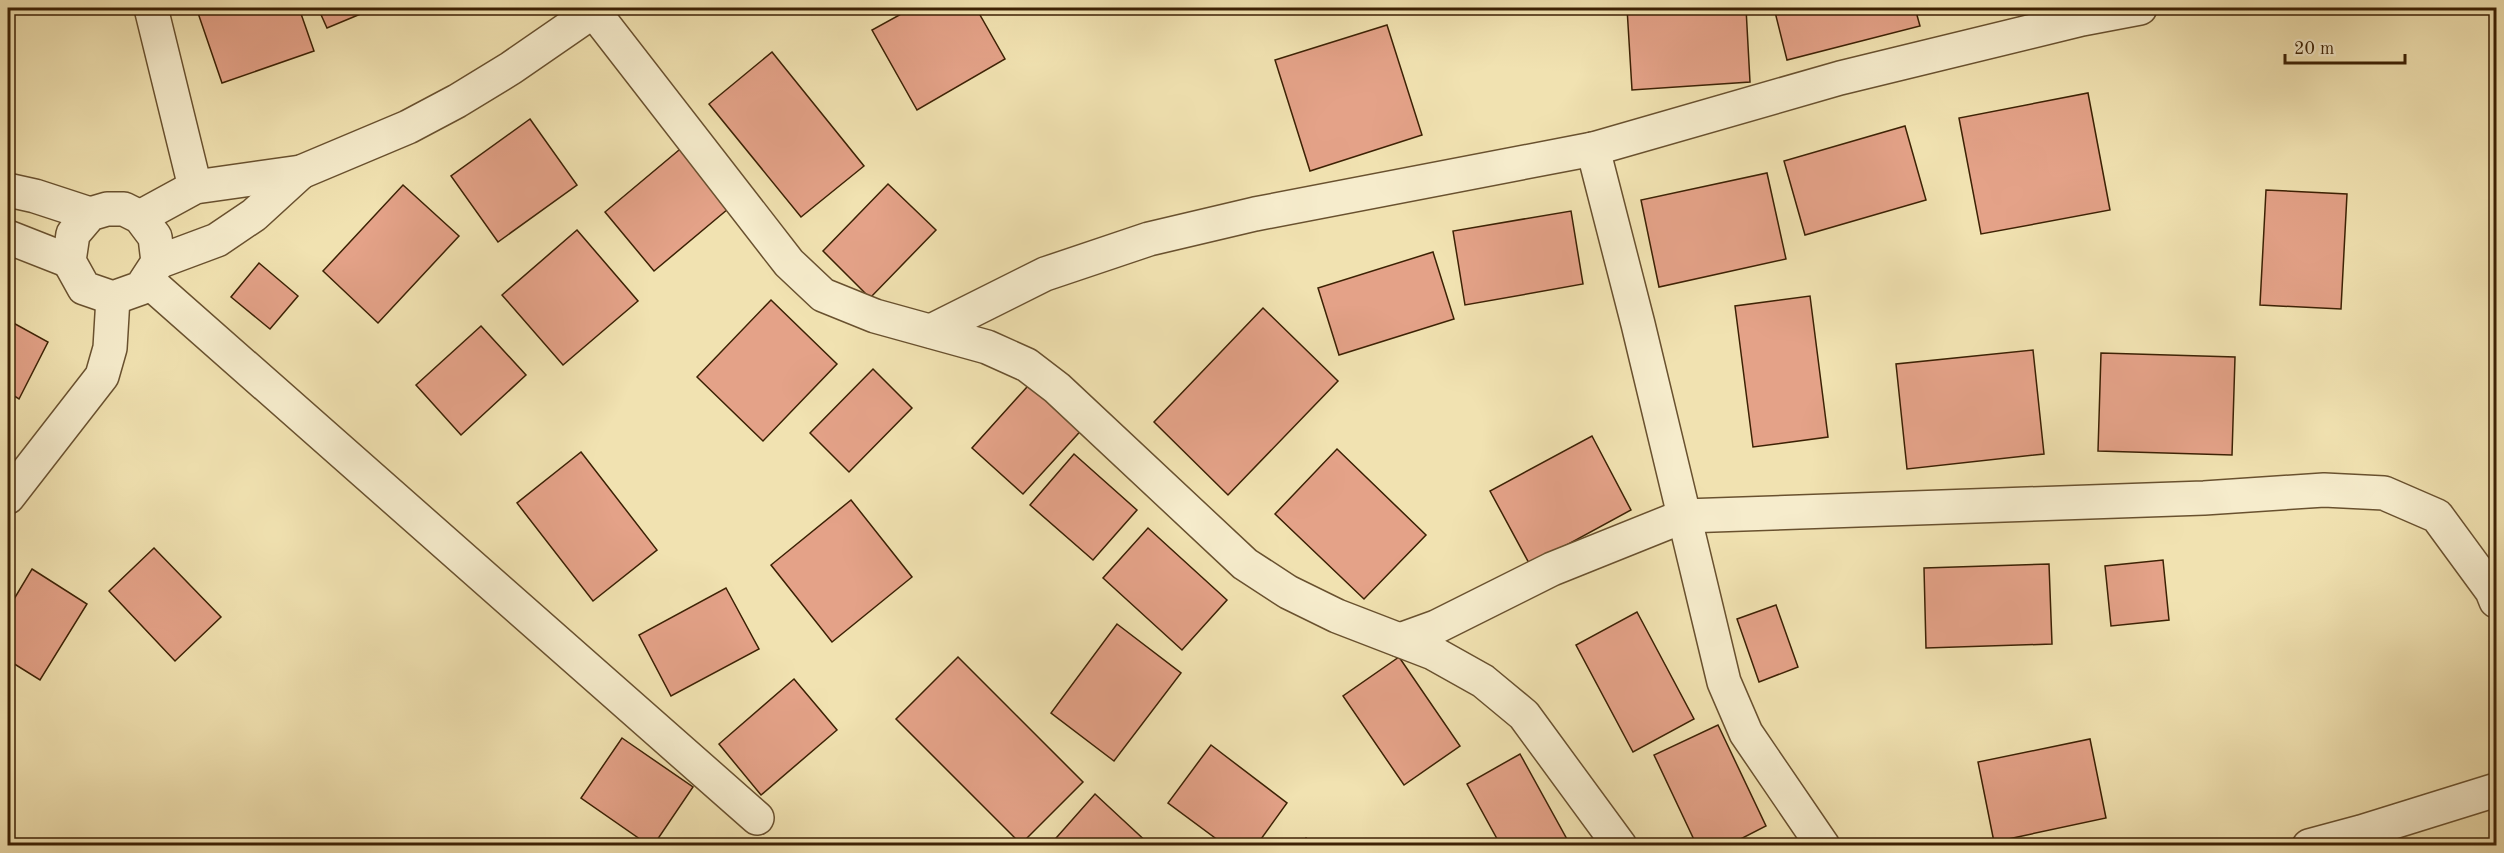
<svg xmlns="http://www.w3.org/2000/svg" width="2504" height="853" font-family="'Old Standard TT',serif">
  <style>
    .building { fill: #e4a288; stroke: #3c2104; stroke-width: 1.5 }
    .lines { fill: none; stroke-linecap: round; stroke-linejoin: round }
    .minor-casing { stroke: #69512f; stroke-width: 36 }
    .minor { stroke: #f6eccc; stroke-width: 33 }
  </style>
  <rect width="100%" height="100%" fill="#f1e2b1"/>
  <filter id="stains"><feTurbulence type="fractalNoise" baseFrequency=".00333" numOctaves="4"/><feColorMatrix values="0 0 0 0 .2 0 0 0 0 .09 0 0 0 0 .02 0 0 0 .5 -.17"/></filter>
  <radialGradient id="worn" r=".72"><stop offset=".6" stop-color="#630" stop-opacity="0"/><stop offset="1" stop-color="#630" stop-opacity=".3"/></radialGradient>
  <g class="building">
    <polygon points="213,8 299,8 314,51 222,83 198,13"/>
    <polygon points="318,8 375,8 327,28"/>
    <polygon points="912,8 976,8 1005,59 917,110 872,30"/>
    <polygon points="1627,8 1746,8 1750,82 1632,90"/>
    <polygon points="1774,8 1915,8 1920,26 1787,60"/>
    <polygon points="1387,25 1422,135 1310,171 1275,60"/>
    <polygon points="772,52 864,166 801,217 709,104"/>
    <polygon points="2088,93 2110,210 1981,234 1959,118"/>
    <polygon points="530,119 577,185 498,242 451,176"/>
    <polygon points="1905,126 1926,200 1805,235 1784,161"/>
    <polygon points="685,145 734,204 654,271 605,212"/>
    <polygon points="1767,173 1786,259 1659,287 1641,200"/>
    <polygon points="888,184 936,230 870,298 823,251"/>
    <polygon points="403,185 459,236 378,323 323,271"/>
    <polygon points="2266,190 2347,194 2341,309 2260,305"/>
    <polygon points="1571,211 1583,284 1465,305 1453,231"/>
    <polygon points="577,230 638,301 563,365 502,295"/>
    <polygon points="1433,252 1454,319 1339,355 1318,288"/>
    <polygon points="259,263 298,296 270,329 231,297"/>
    <polygon points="1810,296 1828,437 1753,447 1735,306"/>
    <polygon points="771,300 837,364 763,441 697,377"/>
    <polygon points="1263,308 1338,381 1228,495 1154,422"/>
    <polygon points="8,320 48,342 19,399 8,392"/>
    <polygon points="481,326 526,375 461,435 416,385"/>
    <polygon points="2033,350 2044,454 1907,469 1896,364"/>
    <polygon points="2101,353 2235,357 2232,455 2098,451"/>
    <polygon points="873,369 912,408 849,472 810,433"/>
    <polygon points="1036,377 1087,424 1023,494 972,448"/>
    <polygon points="1592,436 1631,510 1530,565 1490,491"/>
    <polygon points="1337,449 1426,535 1364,599 1275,514"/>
    <polygon points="581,452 657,550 593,601 517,503"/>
    <polygon points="1074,454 1137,510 1093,560 1030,505"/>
    <polygon points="851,500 912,577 832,642 771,565"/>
    <polygon points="1148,528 1227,600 1182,650 1103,578"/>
    <polygon points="154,548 221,617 175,661 109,591"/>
    <polygon points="2163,560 2169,620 2111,626 2105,566"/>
    <polygon points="2049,564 2052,644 1926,648 1924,568"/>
    <polygon points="32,569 87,604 40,680 8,660 8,609"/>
    <polygon points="726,588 759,649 671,696 639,635"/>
    <polygon points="1776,605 1798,667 1759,682 1737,619"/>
    <polygon points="1637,612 1694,719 1633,752 1576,645"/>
    <polygon points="1117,624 1181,673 1114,761 1051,713"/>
    <polygon points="958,657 1083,782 1021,844 896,719"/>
    <polygon points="1399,657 1460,746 1404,785 1343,696"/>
    <polygon points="794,679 837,730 761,795 719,744"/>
    <polygon points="1718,725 1766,826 1727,846 1697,846 1654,755"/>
    <polygon points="622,738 693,787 653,846 650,846 581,798"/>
    <polygon points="2090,739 2106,818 1994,842 1978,762"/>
    <polygon points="1211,745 1287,803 1256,846 1226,846 1168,803"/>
    <polygon points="1520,754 1568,841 1560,846 1501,846 1467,784"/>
    <polygon points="1095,794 1151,846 1049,846"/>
    <polygon points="1306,838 1313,846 1297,846"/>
  </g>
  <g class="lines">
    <g class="minor-casing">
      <g id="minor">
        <polyline points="151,8 195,187"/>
        <polyline points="591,8 789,263 823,295 875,316 987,347 1027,365 1057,388 1245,564 1288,592 1337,616 1433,653 1483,681 1524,715 1620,846"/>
        <polyline points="1593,149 1638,324 1724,682 1746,733 1823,846"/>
        <polyline points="8,190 35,196 90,214"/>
        <polygon points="107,209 124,209 140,217 155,237 158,262 141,288 113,298 84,288 69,261 73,234 90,214"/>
        <polyline points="140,217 195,187 301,172 408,127 457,101 511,68 598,8"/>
        <polyline points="8,237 69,261"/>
        <polyline points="158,262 217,240 254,215 301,172"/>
        <polyline points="147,280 757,818"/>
        <polyline points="931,331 1045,274 1149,239 1255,214 1593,149 1840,78 2082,19 2140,8"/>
        <polyline points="8,497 102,376 110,348 113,298"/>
        <polyline points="1400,640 1436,627 1552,569 1684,516 2204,498 2324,490 2384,493 2437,516 2492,591 2496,601"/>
        <polyline points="2309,846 2361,832 2496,790"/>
      </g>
    </g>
    <use href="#minor" class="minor"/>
  </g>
  <rect width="2504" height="853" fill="none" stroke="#f1e2b1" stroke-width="30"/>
  <rect x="9" y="9" width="2486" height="835" fill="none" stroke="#3c2104" stroke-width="3"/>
  <rect x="15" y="15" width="2474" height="823" fill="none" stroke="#3c2104" stroke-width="1.5"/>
  <path d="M2285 54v9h120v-9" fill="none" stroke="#3c2104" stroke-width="3"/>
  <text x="2294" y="54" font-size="18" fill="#3c2104" stroke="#f6eccc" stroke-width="4.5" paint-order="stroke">20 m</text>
  <rect width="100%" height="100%" filter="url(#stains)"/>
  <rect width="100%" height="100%" fill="url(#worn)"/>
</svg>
